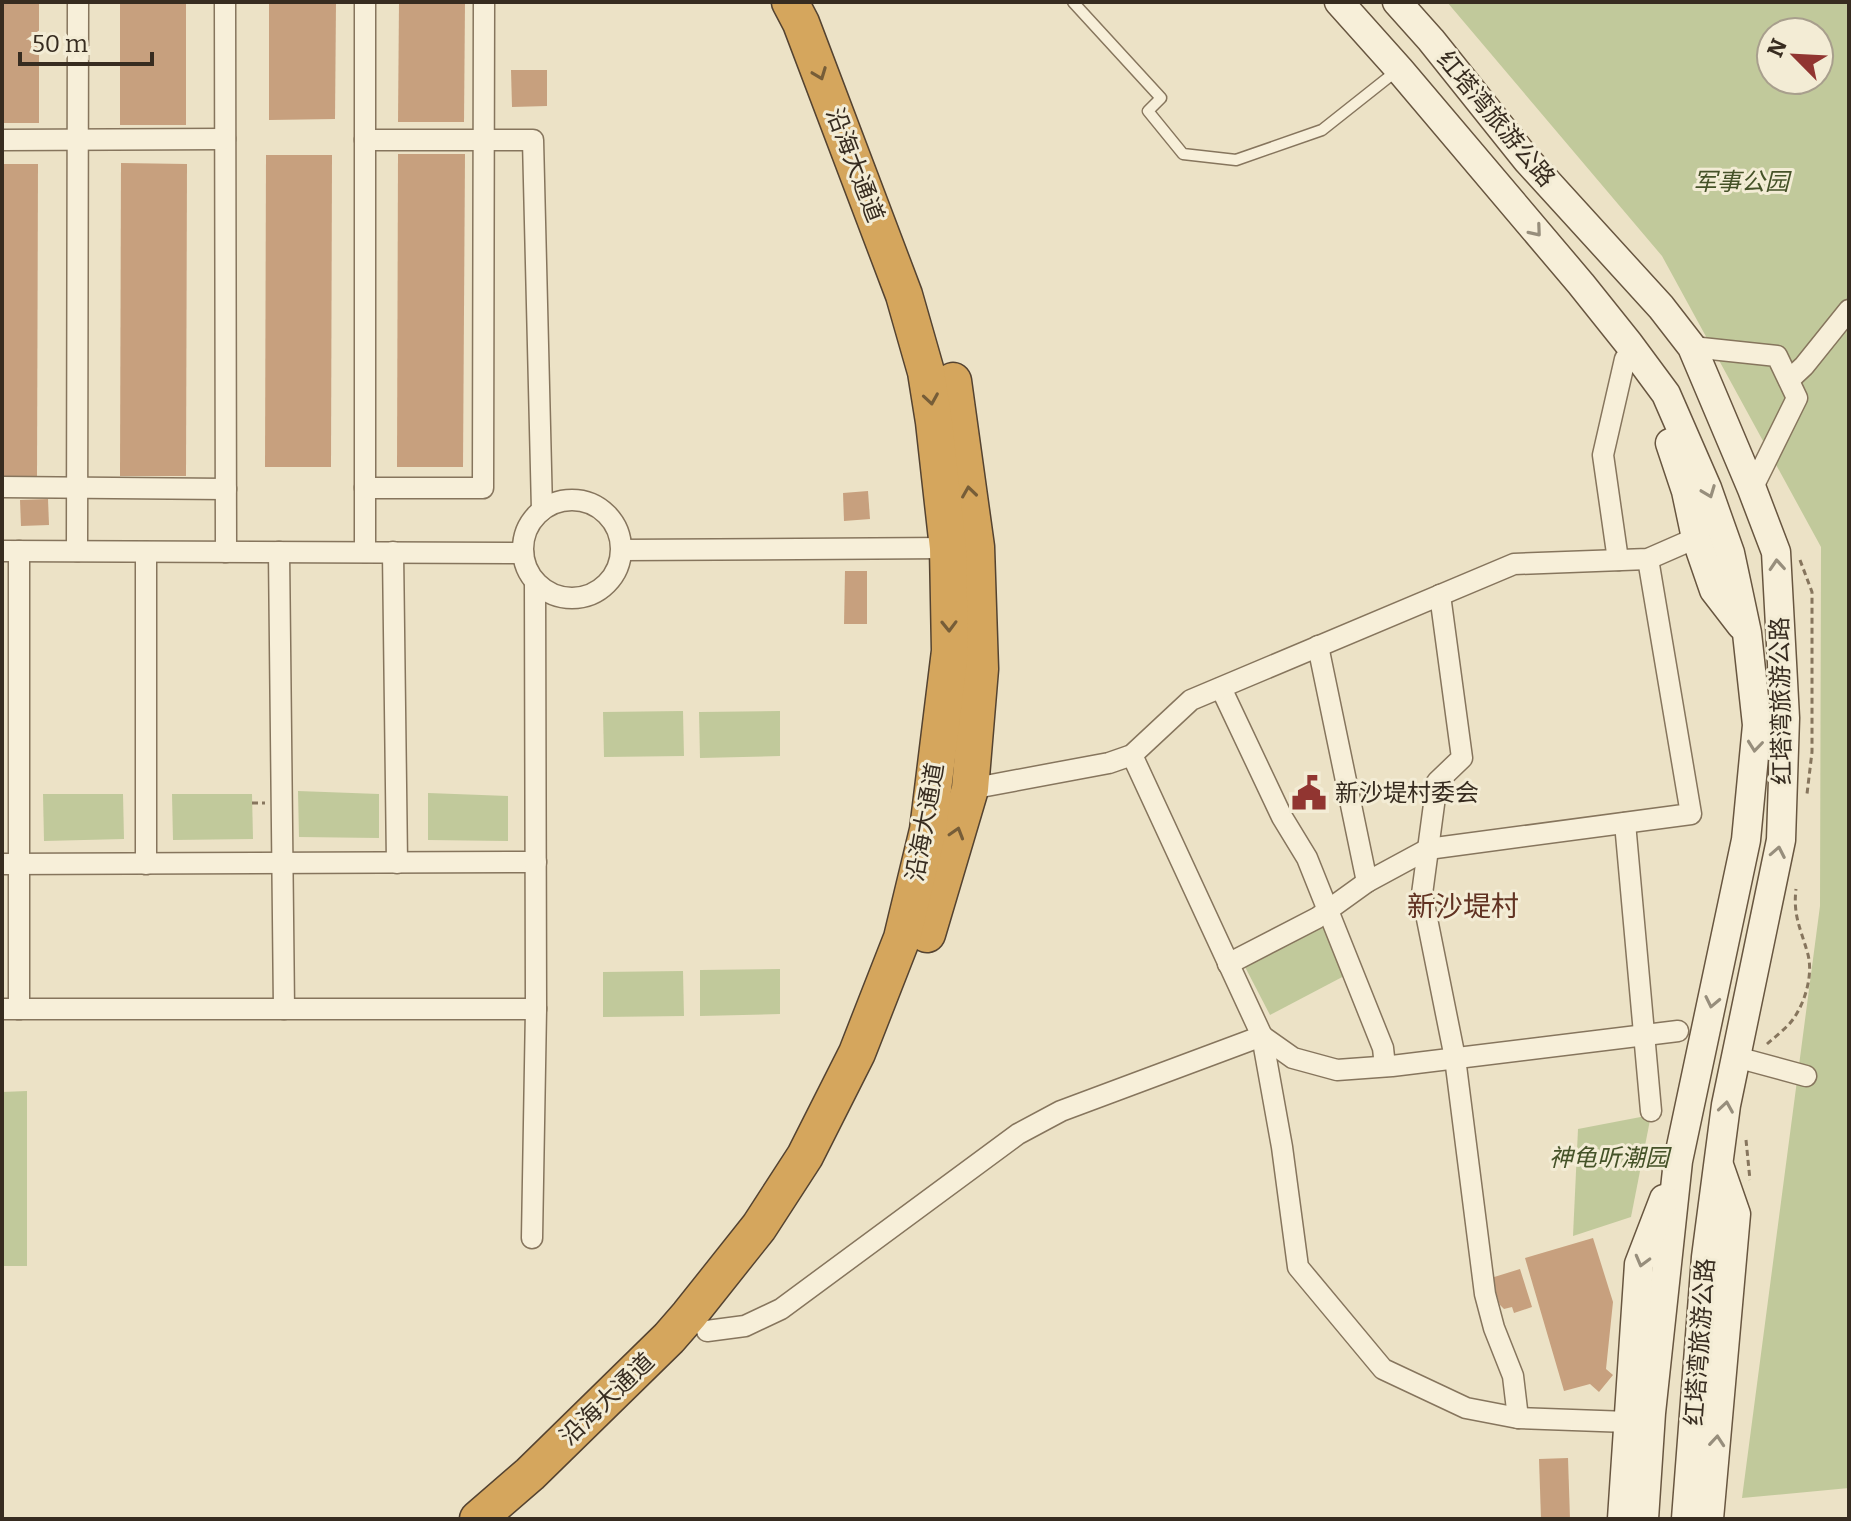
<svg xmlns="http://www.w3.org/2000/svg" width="1851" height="1521" font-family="Bitter,'Noto Sans SC',serif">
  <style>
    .green { fill: #c1c99b; fill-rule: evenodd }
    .building { fill: #c7a07e }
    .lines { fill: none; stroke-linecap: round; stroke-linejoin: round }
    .lane-casing { stroke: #86755d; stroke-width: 13 }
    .street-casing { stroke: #86755d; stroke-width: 23 }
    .secondary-casing { stroke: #685640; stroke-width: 31 }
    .highway-casing { stroke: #544331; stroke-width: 39 }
    .path { stroke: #86755d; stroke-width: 3; stroke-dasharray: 6 4; stroke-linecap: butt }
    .lane { stroke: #f7efd9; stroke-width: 10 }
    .street { stroke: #f7efd9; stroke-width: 20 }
    .secondary { stroke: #f7efd9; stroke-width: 28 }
    .highway { stroke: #d5a65d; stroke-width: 36 }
    .oneway { stroke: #765d38 }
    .oneway2 { stroke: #978e7c }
    .labels { text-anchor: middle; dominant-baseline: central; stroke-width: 6; stroke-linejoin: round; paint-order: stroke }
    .street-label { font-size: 24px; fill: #372c20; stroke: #f3ecd5 }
    .park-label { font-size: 24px; font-style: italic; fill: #455228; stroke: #f3ecd5 }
    .poi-label { font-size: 24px; fill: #372c20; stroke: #f3ecd5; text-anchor: start }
    .quarter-label { font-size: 28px; fill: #613222; stroke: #f3ecd5 }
  </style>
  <rect width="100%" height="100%" fill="#ece2c6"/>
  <g class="green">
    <path d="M1447,2H1849V1488L1742,1498L1820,906L1821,547L1662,256ZM1771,32H1819V80H1771Z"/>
    <polygon points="683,711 684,756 604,757 603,712"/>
    <polygon points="780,711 780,756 700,758 699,712"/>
    <polygon points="298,791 379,794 379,838 299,837"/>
    <polygon points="428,793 508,796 508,841 428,840"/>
    <polygon points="43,794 123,794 124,839 44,841"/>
    <polygon points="172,794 252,794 253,839 173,840"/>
    <polygon points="1323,924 1348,974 1270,1015 1244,965"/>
    <polygon points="780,969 780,1014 700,1016 700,970"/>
    <polygon points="683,971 684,1016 603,1017 603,972"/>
    <polygon points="27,1091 27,1266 2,1266 2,1092"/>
    <polygon points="1651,1115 1631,1217 1573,1236 1578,1129"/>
  </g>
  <g class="building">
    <rect x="2" y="2" width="37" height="121"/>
    <rect x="120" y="2" width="66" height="123"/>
    <polygon points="269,2 336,2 335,119 269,120"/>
    <polygon points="399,2 465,2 464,122 398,122"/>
    <polygon points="511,70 547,70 547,106 512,107"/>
    <polygon points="398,154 465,154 463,467 397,467"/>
    <polygon points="266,155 332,155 331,467 265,467"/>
    <polygon points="121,163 187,164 186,476 120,476"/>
    <polygon points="2,164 38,164 37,477 2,477"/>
    <polygon points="868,491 870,519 844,521 843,493"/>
    <polygon points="48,499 49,525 21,526 20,500"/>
    <polygon points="845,571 867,571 867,624 844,624"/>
    <polygon points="1593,1238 1613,1302 1606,1369 1613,1375 1599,1392 1590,1384 1564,1391 1525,1258"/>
    <polygon points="1520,1269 1532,1307 1514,1313 1512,1307 1504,1309 1500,1305 1491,1278"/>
    <polygon points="1568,1458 1570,1519 1541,1519 1539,1459"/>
  </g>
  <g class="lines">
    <g class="lane-casing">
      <polyline id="lane" points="1073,2 1161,98 1148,111 1183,154 1236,160 1322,130 1399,69"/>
    </g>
    <g class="street-casing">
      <g id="street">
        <polyline points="225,2 226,552"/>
        <polyline points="365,2 365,552"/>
        <polyline points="2,140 225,139"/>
        <polyline points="365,140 533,140 542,510"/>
        <polyline points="1692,347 1777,356 1797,398 1752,489"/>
        <polyline points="1789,380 1804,366 1849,310"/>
        <polyline points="2,487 226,489"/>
        <polyline points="365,488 483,488 484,2"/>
        <circle cx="572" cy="549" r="49"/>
        <polyline points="622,550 948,548"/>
        <polyline points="2,551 523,553"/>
        <polyline points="19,551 19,1009"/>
        <polyline points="77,551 78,2"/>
        <polyline points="279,552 284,1009"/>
        <polyline points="393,552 397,863"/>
        <polyline points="1618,560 1603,455 1625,359"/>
        <polyline points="1440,595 1462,758 1437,782 1422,894 1455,1058 1485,1294 1494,1328 1513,1376 1518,1418"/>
        <polyline points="1318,646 1367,882"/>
        <polyline points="1221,688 1282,817 1307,858 1383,1048 1385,1066"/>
        <polyline points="1132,755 1262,1036 1282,1147 1298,1267 1383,1369 1466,1408 1518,1418 1628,1422"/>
        <polyline points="970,789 1109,763 1132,755 1191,700 1514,564 1648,559 1696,538"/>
        <polyline points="1625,823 1651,1111"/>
        <polyline points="2,864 536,862"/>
        <polyline points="146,864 146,552"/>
        <polyline points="1228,964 1317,918 1367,882 1428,849 1691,814 1648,559"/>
        <polyline points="2,1009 536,1009"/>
        <polyline points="1736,1057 1806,1076"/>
        <polyline points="532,1238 536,1009 535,582"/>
        <polyline points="707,1331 745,1326 781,1309 1018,1134 1061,1111 1262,1036 1293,1058 1337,1070 1392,1066 1678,1031"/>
      </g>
    </g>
    <g class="secondary-casing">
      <g id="secondary">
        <polyline points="1339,2 1399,69 1581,284 1629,344 1666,394 1707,488 1730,553 1747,633 1757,725 1746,840 1678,1161 1651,1413 1644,1519"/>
        <polyline points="1397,2 1431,40 1527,160 1661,307 1692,347 1752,489 1776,552 1785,718 1781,840 1726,1105 1706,1257 1686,1519"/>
        <polyline points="1670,443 1686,491 1696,538 1714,590 1741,625"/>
        <polyline points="1622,1519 1639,1264 1664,1199"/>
        <polyline points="1709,1519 1736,1214 1720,1168"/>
      </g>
    </g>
    <g class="highway-casing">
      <g id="highway">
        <polyline points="927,934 970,789 980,669 976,547 953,381"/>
        <polyline points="478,1519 530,1474 669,1338 689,1315 759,1227 805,1156 857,1053 902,938 928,830 950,651 948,548 934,422 926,372 904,295 801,23 790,2"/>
      </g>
    </g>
    <g class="path">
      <polyline points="1800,560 1812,592 1812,752 1807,794"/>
      <polyline points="252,803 265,803"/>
      <path d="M1767,1044C1776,1036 1787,1028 1794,1018C1806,1000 1814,972 1807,951C1800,927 1793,915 1796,889"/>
      <polyline points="1746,1140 1750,1180"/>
    </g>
    <use href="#lane" class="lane"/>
    <use href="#street" class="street"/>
    <use href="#secondary" class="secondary"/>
    <use href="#highway" class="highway"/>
  </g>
  <defs><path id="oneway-chevron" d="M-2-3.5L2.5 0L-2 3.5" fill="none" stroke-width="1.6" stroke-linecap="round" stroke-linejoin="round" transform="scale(2)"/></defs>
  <g class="oneway">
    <use href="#oneway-chevron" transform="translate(820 74) rotate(69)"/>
    <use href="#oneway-chevron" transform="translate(931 399) rotate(81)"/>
    <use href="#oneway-chevron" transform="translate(969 492) rotate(-98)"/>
    <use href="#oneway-chevron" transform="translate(949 626) rotate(89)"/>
    <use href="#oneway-chevron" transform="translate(957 833) rotate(-73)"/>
  </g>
  <g class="oneway2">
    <use href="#oneway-chevron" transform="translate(1536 231) rotate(50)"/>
    <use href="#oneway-chevron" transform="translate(1709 492) rotate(69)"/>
    <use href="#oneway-chevron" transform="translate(1777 565) rotate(-94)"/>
    <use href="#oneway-chevron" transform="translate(1755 746) rotate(96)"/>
    <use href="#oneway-chevron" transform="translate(1778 852) rotate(-79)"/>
    <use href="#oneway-chevron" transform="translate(1712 1002) rotate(102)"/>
    <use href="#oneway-chevron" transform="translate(1726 1107) rotate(-81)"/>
    <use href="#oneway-chevron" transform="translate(1642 1261) rotate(105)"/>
    <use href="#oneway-chevron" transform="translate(1717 1441) rotate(-85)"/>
  </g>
  <defs>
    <g id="civic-bare" transform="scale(2.76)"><path d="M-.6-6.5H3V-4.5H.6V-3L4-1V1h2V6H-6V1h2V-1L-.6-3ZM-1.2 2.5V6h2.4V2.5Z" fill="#913531" stroke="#f3ecd5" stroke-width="2.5" paint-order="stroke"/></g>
  </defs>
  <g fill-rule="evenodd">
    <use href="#civic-bare" x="1309" y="793"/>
  </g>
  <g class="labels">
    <g class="street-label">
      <text transform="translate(1496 119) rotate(50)">红塔湾旅游公路</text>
      <text transform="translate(855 165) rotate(69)">沿海大通道</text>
      <text transform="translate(1781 701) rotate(-91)">红塔湾旅游公路</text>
      <text transform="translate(925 822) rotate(-80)">沿海大通道</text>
      <text transform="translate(1700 1342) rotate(-86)">红塔湾旅游公路</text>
      <text transform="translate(607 1399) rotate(-44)">沿海大通道</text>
    </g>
    <g class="park-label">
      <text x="1741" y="182">军事公园</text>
      <text x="1609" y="1158">神龟听潮园</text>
    </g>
    <g class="poi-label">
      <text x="1335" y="793">新沙堤村委会</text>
    </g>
    <g class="quarter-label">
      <text x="1463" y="906">新沙堤村</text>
    </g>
  </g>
  <rect width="1851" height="1521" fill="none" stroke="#372c20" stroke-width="8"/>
  <g transform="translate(1795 56) rotate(294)"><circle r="38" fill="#f3ecd5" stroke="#a89f8d" stroke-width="2"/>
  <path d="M0-6L14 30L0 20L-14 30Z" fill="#913531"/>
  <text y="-12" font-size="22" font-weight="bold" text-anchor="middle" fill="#372c20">N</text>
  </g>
  <path d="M20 52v12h132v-12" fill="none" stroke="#372c20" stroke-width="4"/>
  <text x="32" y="52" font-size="24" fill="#372c20" stroke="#f3ecd5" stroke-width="6" paint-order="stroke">50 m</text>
</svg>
